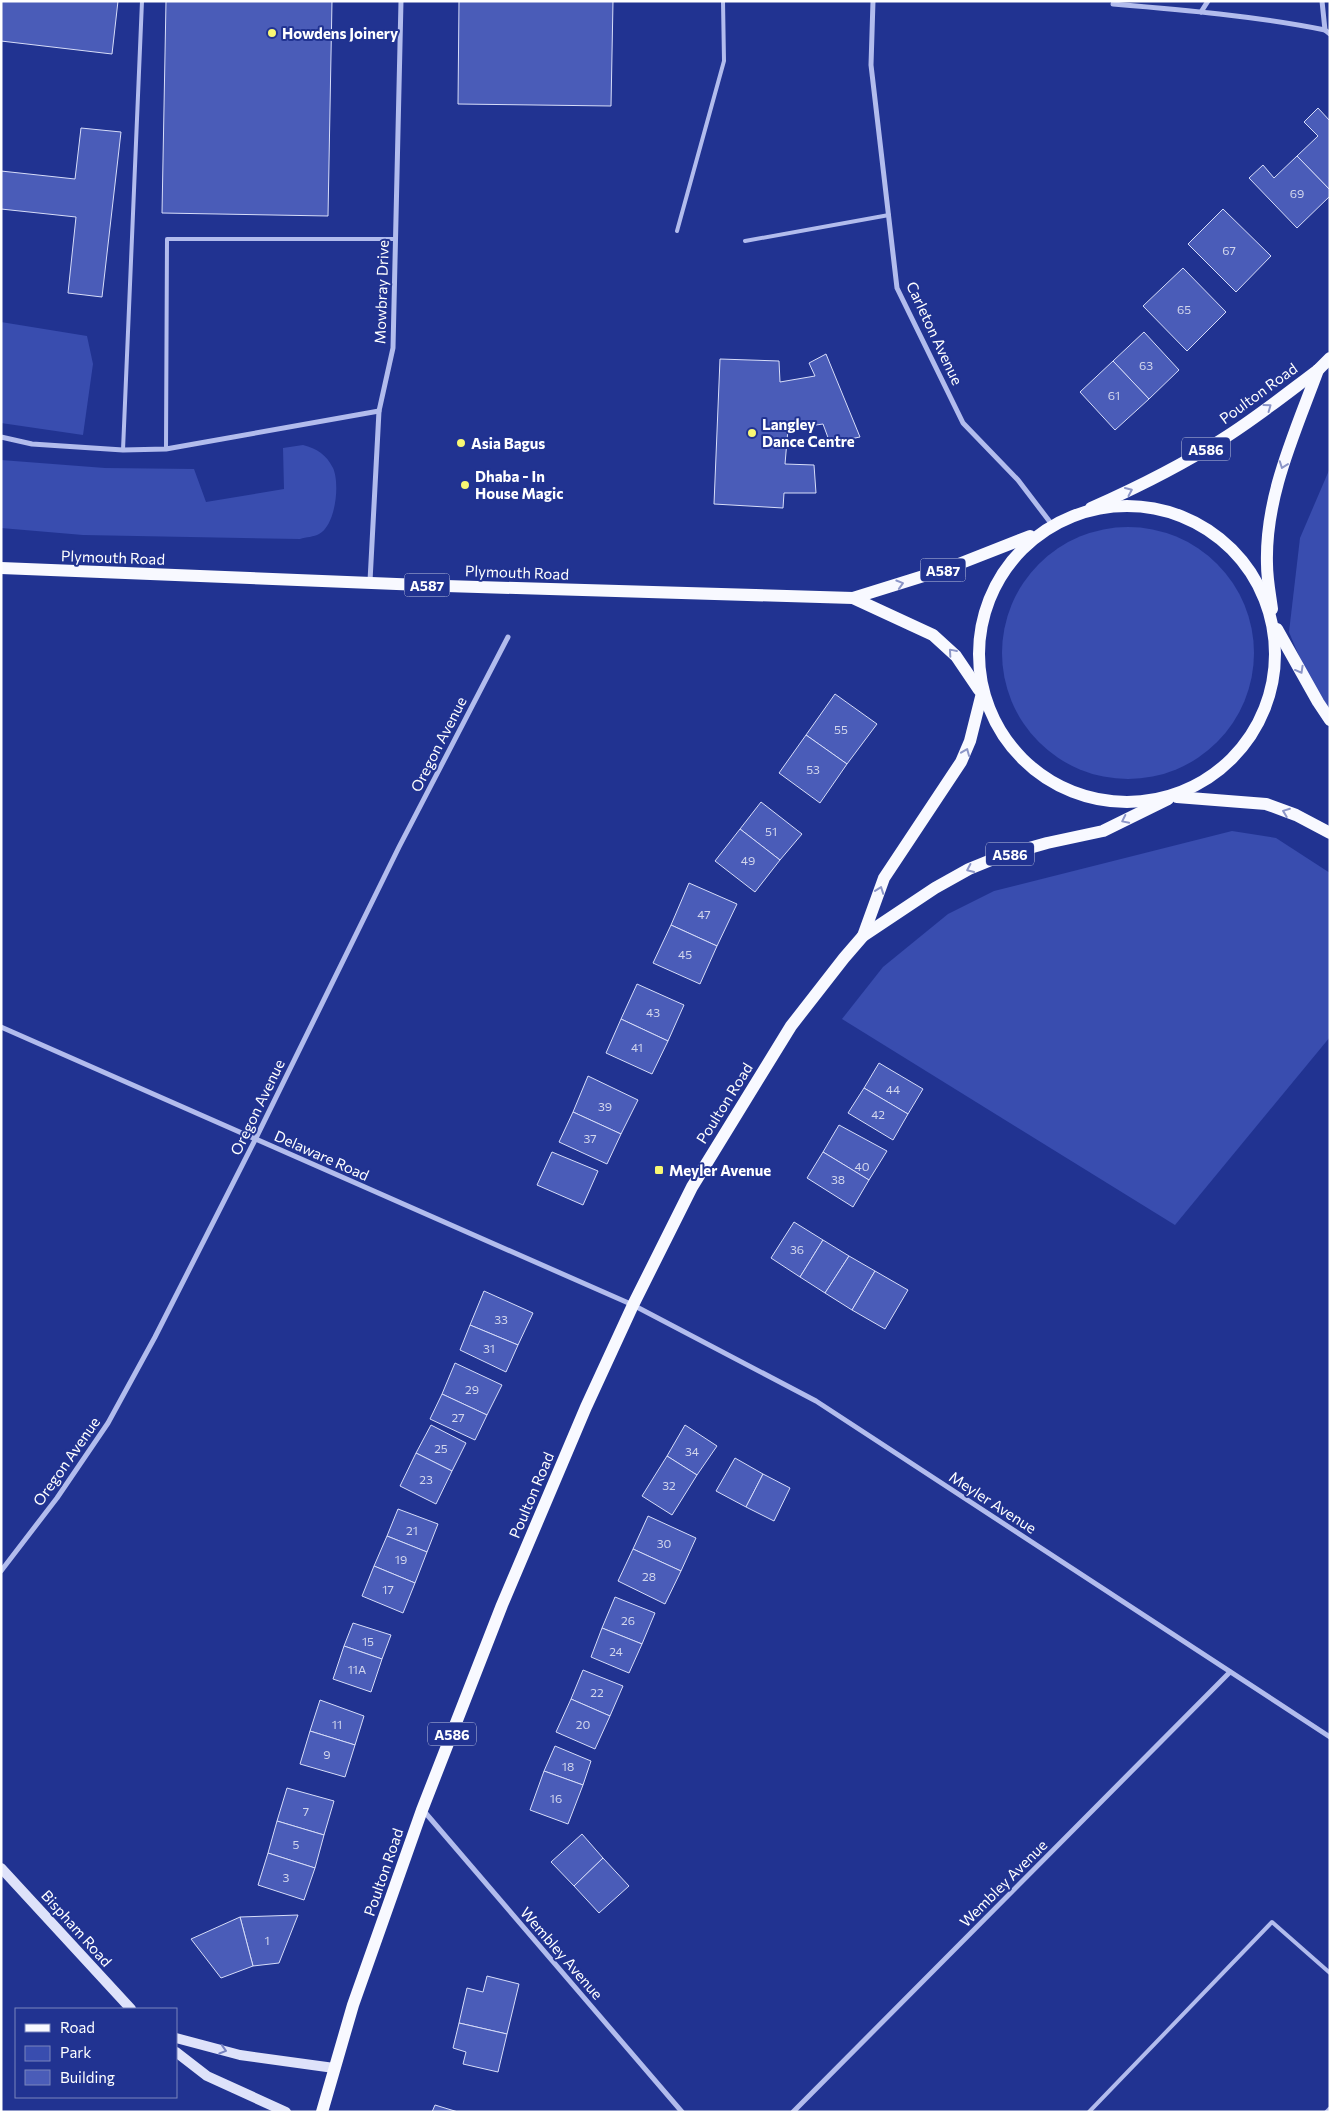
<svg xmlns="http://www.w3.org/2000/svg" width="1331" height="2113" font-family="Commissioner,sans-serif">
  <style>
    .green { fill: #394daf }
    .building { fill: #4a5cb8; stroke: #d7ddf9 }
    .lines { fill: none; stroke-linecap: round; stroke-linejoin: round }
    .service { stroke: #b2bced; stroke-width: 4 }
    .minor { stroke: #b2bced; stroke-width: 5 }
    .secondary { stroke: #dee2fa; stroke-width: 10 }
    .primary { stroke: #f8f9ff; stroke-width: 12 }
    .oneway { stroke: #8c96c8 }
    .oneway2 { stroke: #7682c0 }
    .poi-dot { fill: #f9f873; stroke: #213391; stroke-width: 2 }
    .labels { text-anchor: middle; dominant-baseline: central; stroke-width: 4; stroke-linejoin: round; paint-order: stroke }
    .number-label { font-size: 12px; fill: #d2d6ed }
    .shield { fill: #213391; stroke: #bcc2de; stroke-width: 1 }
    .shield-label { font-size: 14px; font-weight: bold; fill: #fff }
    .poi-label { font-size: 15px; font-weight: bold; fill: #fff; stroke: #213391; text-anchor: start }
    .street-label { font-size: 15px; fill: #fff; stroke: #213391 }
  </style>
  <rect width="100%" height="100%" fill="#213391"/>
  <g class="green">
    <polygon points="1,322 87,336 93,364 83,435 1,423"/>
    <path d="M303,445C317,449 326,454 333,468C340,483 336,525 319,534C314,537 306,537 300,539L83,535L1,528V460L105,468L194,469L206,502L284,489L283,448Z"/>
    <polygon points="1330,468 1330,716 1318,702 1289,632 1300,538"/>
    <circle cx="1128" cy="653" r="126"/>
    <polygon points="1232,831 1276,838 1330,873 1330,1037 1175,1225 842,1019 883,967 948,914 994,891"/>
  </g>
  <g class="building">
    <polygon points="1,1 118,1 112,54 1,41"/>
    <polygon points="166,1 332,1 328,216 162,213"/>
    <polygon points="459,1 613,1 611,106 458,104"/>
    <polygon points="1318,108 1330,121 1330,190 1297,156 1318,136 1304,122"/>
    <polygon points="81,128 121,132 102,297 68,293 76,217 1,209 1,171 75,179"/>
    <polygon points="1297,156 1330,190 1330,196 1297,228 1249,178 1263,165 1274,178"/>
    <polygon points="1223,209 1271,256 1236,292 1188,244"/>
    <polygon points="1183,268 1226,312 1187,351 1143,306"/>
    <polygon points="1144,332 1179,370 1149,399 1113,361"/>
    <polygon points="826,354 860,437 830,443 823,424 788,429 785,464 814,465 816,493 784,493 783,508 714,504 720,359 779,361 780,382 815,376 809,363"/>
    <polygon points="1113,361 1149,399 1115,430 1080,392"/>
    <polygon points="835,694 877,724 847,764 806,735"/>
    <polygon points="806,735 847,764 820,803 779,773"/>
    <polygon points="761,802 802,834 780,860 740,829"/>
    <polygon points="740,829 780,860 755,892 715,861"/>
    <polygon points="689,883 737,904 717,946 671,925"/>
    <polygon points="671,925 717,946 700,984 653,963"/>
    <polygon points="637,984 684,1005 668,1041 621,1019"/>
    <polygon points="621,1019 668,1041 652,1074 606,1053"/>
    <polygon points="879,1063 923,1089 908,1114 864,1088"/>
    <polygon points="588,1076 638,1100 621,1134 573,1112"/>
    <polygon points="864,1088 908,1114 893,1140 848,1113"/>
    <polygon points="573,1112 621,1134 607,1164 559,1142"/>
    <polygon points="839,1125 887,1151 869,1180 823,1152"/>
    <polygon points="552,1152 598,1171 583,1205 537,1185"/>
    <polygon points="823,1152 869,1180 853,1207 807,1178"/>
    <polygon points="794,1222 823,1240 800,1277 771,1258"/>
    <polygon points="823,1240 849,1256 825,1293 800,1277"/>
    <polygon points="849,1256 875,1271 852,1310 825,1293"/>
    <polygon points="875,1271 908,1290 885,1329 852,1310"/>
    <polygon points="484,1291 533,1313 518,1345 470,1325"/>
    <polygon points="470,1325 518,1345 506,1372 460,1350"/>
    <polygon points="455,1363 502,1385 487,1415 442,1394"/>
    <polygon points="442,1394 487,1415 475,1440 430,1419"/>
    <polygon points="431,1425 466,1443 452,1471 416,1453"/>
    <polygon points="685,1425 717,1446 697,1475 667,1456"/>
    <polygon points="416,1453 452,1471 436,1504 400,1486"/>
    <polygon points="667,1456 697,1475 672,1515 642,1496"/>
    <polygon points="735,1458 763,1474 746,1507 716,1491"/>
    <polygon points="763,1474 790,1488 774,1521 746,1507"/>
    <polygon points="398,1509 438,1524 427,1552 387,1536"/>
    <polygon points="648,1516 696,1538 681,1571 633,1549"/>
    <polygon points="387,1536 427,1552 415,1583 374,1566"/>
    <polygon points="633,1549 681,1571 665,1604 618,1581"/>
    <polygon points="374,1566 415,1583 403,1613 362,1596"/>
    <polygon points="615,1597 655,1613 642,1644 602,1628"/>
    <polygon points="353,1623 391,1635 382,1659 344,1646"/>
    <polygon points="602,1628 642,1644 629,1673 591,1657"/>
    <polygon points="344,1646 382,1659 371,1692 333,1679"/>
    <polygon points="583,1670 623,1686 610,1716 571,1699"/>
    <polygon points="571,1699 610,1716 595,1749 556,1732"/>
    <polygon points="320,1700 364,1716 355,1745 310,1731"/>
    <polygon points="310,1731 355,1745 345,1777 300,1764"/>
    <polygon points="555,1746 591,1761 583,1785 544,1771"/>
    <polygon points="544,1771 583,1785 568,1824 530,1810"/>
    <polygon points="287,1788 334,1801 324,1835 277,1821"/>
    <polygon points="277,1821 324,1835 315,1868 268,1853"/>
    <polygon points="582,1834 603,1858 574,1886 551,1862"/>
    <polygon points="268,1853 315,1868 304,1900 258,1885"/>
    <polygon points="603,1858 629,1886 599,1913 574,1886"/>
    <polygon points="298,1915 279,1963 253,1966 240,1917"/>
    <polygon points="240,1917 253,1966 221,1978 191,1939"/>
    <polygon points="487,1976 519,1984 507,2034 459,2023 467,1988 483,1992"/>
    <polygon points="459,2023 507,2034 498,2072 463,2064 466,2052 453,2048"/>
    <polygon points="435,2105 458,2112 432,2112"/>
  </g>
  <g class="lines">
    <g class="service">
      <polyline points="677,231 724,61 723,1"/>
      <polyline points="745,241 889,215"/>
      <polyline points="166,449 167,239 395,239"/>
      <polyline points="123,450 142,1"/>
      <polyline points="1089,2112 1272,1922 1330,1973"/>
    </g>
    <g class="minor">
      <polyline points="873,1 871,65 897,288 963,423 1018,480 1050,522"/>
      <polyline points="1322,1 1325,30 1330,34"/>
      <path d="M1113,4C1184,10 1255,16 1325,30"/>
      <polyline points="1201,12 1208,1"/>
      <polyline points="1,437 32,444 123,450 166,449 379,411"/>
      <polyline points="370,581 379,411 393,348 401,1"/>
      <polyline points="1,1027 633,1305 816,1401 1330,1737"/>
      <polyline points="1,1571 57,1498 108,1423 155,1337 255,1140 399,847 508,637"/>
      <polyline points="423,1810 682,2112"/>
      <polyline points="793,2112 1230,1672"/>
      <polyline points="1327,2112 1330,2109"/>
    </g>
    <g class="secondary">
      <polyline points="1,1868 131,2009"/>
      <polyline points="176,2038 240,2055 334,2068"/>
      <polyline points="176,2052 207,2076 286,2112"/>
    </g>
    <g class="primary">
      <circle cx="1127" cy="654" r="148"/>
      <path d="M1091,508C1136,488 1179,467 1221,440C1255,419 1286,394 1318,370L1330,358"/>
      <polyline points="1,568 446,586 853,598 946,569 1030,536"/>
      <polyline points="853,598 933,635 956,656 979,690"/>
      <path d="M1272,609C1270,594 1267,579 1267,564C1265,496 1295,433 1318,370"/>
      <polyline points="1277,629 1318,702 1330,720"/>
      <polyline points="1177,797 1266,804 1296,815 1330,833"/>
      <polyline points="863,936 884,878 961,762 970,741 981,697"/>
      <polyline points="322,2112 353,2005 422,1810 502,1605 586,1407 633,1305 692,1187 791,1026 844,958 863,936 935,888 969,869 1001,856 1047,843 1103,831 1168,799"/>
    </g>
  </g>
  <defs><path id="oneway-chevron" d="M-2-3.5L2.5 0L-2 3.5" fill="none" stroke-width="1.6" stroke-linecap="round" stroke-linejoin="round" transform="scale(1.25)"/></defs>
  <g class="oneway">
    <use href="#oneway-chevron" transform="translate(1268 407) rotate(-36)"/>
    <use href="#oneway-chevron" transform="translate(1283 465) rotate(110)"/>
    <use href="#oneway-chevron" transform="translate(1129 491) rotate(-24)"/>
    <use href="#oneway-chevron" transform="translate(900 584) rotate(-17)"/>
    <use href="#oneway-chevron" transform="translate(952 652) rotate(-131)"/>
    <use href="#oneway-chevron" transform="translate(1300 670) rotate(61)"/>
    <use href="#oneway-chevron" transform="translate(966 752) rotate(-68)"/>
    <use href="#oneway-chevron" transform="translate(1286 812) rotate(-159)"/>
    <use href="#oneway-chevron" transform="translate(1125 820) rotate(154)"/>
    <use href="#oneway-chevron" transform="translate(970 869) rotate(155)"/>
    <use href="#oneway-chevron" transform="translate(880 890) rotate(-70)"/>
  </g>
  <use class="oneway2" href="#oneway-chevron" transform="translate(223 2050) rotate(17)"/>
  <g class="poi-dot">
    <circle cx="272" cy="33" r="5"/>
    <circle cx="752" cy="433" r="5"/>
    <circle cx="461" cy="443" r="5"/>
    <circle cx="465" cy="485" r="5"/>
    <rect x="654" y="1165" width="10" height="10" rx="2.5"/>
  </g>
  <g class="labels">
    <g class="number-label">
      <text x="1297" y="193">69</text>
      <text x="1229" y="250">67</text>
      <text x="1184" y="309">65</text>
      <text x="1146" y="365">63</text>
      <text x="1114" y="395">61</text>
      <text x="841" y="729">55</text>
      <text x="813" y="769">53</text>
      <text x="771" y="831">51</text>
      <text x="748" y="860">49</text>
      <text x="704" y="914">47</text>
      <text x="685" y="954">45</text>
      <text x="653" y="1012">43</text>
      <text x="637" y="1047">41</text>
      <text x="893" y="1089">44</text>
      <text x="605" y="1106">39</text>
      <text x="878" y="1114">42</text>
      <text x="590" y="1138">37</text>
      <text x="862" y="1166">40</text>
      <text x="838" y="1179">38</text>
      <text x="797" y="1249">36</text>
      <text x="501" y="1319">33</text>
      <text x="489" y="1348">31</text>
      <text x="472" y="1389">29</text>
      <text x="458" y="1417">27</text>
      <text x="441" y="1448">25</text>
      <text x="692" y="1451">34</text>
      <text x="426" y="1479">23</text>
      <text x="669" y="1485">32</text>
      <text x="412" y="1530">21</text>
      <text x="664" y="1543">30</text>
      <text x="401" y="1559">19</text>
      <text x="649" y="1576">28</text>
      <text x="388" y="1589">17</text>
      <text x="628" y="1620">26</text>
      <text x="368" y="1641">15</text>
      <text x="616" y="1651">24</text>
      <text x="357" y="1669">11A</text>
      <text x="597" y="1692">22</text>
      <text x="337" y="1724">11</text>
      <text x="583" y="1724">20</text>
      <text x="327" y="1754">9</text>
      <text x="568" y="1766">18</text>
      <text x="556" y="1798">16</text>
      <text x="306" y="1811">7</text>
      <text x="296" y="1844">5</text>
      <text x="286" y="1877">3</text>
      <text x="267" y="1940">1</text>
    </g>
    <g class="shield">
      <rect x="1182" y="437.5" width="48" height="23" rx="4"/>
      <rect x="920.5" y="558.5" width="45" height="23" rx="4"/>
      <rect x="404.5" y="573.5" width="45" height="23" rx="4"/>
      <rect x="986" y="842.5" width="48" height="23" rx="4"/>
      <rect x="428" y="1722.5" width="48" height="23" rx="4"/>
    </g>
    <g class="shield-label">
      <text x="1206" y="449">A586</text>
      <text x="943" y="570">A587</text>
      <text x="427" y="585">A587</text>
      <text x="1010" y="854">A586</text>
      <text x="452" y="1734">A586</text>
    </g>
    <g class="poi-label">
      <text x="282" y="33">Howdens Joinery</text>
      <text x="762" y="424">Langley<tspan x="762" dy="17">Dance Centre</tspan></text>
      <text x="471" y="443">Asia Bagus</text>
      <text x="475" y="476">Dhaba - In<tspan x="475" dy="17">House Magic</tspan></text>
      <text x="669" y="1170">Meyler Avenue</text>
    </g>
    <g class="street-label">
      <text transform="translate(381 292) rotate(-88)">Mowbray Drive</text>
      <text transform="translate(935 333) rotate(65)">Carleton Avenue</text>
      <text transform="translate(1258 393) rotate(-36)">Poulton Road</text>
      <text transform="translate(113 557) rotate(2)">Plymouth Road</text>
      <text transform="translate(517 572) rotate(2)">Plymouth Road</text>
      <text transform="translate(438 744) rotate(-63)">Oregon Avenue</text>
      <text transform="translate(724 1103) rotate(-58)">Poulton Road</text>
      <text transform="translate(257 1107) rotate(-64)">Oregon Avenue</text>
      <text transform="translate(322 1155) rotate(24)">Delaware Road</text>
      <text transform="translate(66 1461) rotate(-55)">Oregon Avenue</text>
      <text transform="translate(531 1495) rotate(-67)">Poulton Road</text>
      <text transform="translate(993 1502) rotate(33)">Meyler Avenue</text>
      <text transform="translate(383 1872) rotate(-71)">Poulton Road</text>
      <text transform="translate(1003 1883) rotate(-45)">Wembley Avenue</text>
      <text transform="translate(77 1928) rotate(48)">Bispham Road</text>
      <text transform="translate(562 1953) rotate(49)">Wembley Avenue</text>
    </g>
  </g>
  <rect width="1331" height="2113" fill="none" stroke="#ffffff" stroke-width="5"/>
  <rect x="15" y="2008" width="162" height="90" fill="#213391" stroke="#7a85bd"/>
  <rect x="25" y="2024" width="25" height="8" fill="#f8f9ff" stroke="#7a85bd"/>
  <text x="60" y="2033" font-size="15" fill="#ffffff">Road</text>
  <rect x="25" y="2046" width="25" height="15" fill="#394daf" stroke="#7a85bd"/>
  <text x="60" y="2058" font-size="15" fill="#ffffff">Park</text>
  <rect x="25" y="2070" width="25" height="15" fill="#4a5cb8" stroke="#7a85bd"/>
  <text x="60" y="2083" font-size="15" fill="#ffffff">Building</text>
</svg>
